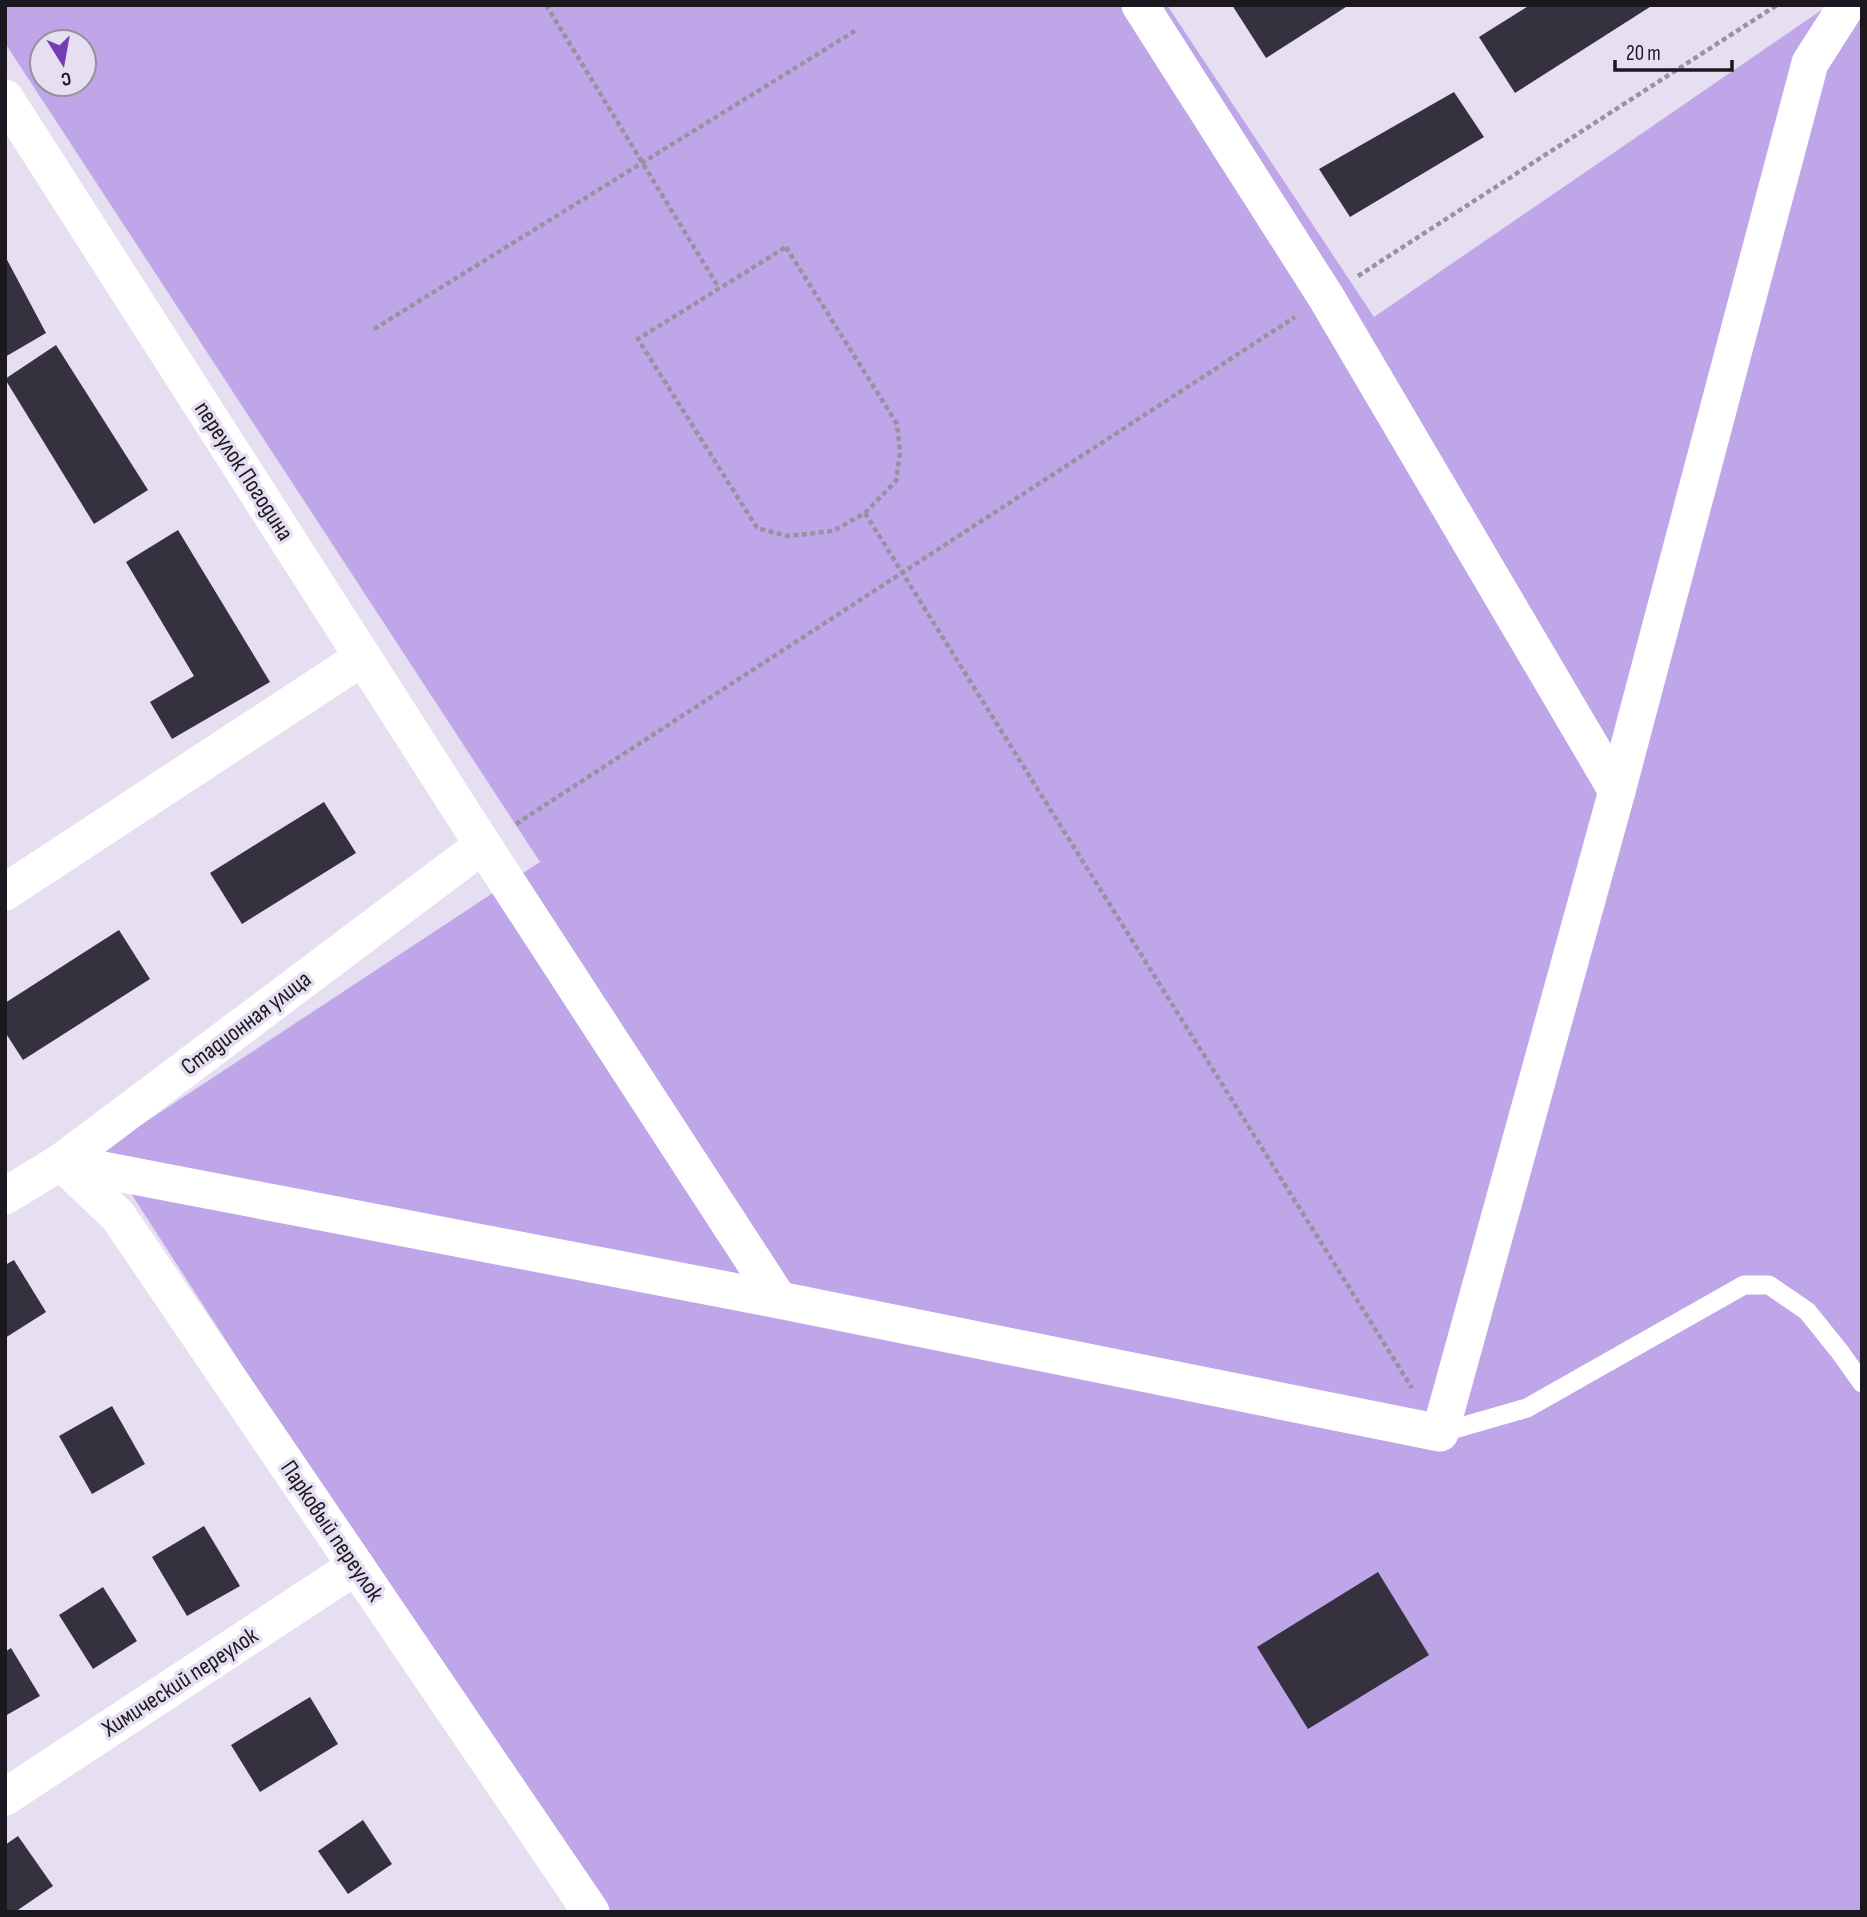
<svg xmlns="http://www.w3.org/2000/svg" width="1867" height="1917" font-family="'Sofia Sans Condensed',sans-serif">
  <style>
    .green { fill: #bea6e9; fill-rule: evenodd }
    .building { fill: #36313f }
    .lines { fill: none; stroke-linecap: round; stroke-linejoin: round }
    .path { stroke: #96929f; stroke-width: 4.5; stroke-dasharray: 5 3.5; stroke-linecap: butt }
    .lane { stroke: #fff; stroke-width: 19 }
    .street { stroke: #fff; stroke-width: 37 }
    .labels { text-anchor: middle; dominant-baseline: central; stroke-width: 7; stroke-linejoin: round; paint-order: stroke }
    .street-label { font-size: 24px; fill: #1b191f; stroke: #e5dff1 }
  </style>
  <rect width="100%" height="100%" fill="#e5dff1"/>
  <path class="green" d="M5,5H1167L1374,317L1829,5H1862V1912H595L103,1150L540,862L5,43ZM42,42H84V84H42Z"/>
  <g class="building">
    <polygon points="1232,5 1349,5 1266,58"/>
    <polygon points="1530,5 1653,5 1515,93 1479,37"/>
    <polygon points="1454,92 1484,137 1350,217 1319,169"/>
    <polygon points="5,256 46,333 5,357"/>
    <polygon points="56,345 148,490 94,524 5,379"/>
    <polygon points="178,530 270,682 172,739 150,702 194,676 126,562"/>
    <polygon points="324,802 356,853 242,924 210,873"/>
    <polygon points="119,930 150,979 23,1060 5,1032 5,1003"/>
    <polygon points="14,1260 46,1312 5,1338 5,1265"/>
    <polygon points="112,1406 145,1464 92,1494 59,1436"/>
    <polygon points="204,1526 240,1586 187,1616 152,1557"/>
    <polygon points="1378,1572 1429,1655 1308,1729 1257,1647"/>
    <polygon points="103,1587 137,1641 93,1669 59,1615"/>
    <polygon points="11,1648 40,1696 5,1716 5,1652"/>
    <polygon points="310,1697 338,1744 260,1792 231,1745"/>
    <polygon points="363,1820 392,1864 348,1894 318,1851"/>
    <polygon points="18,1836 53,1886 15,1912 5,1912 5,1845"/>
  </g>
  <g class="lines">
    <g class="path">
      <polyline points="546,5 719,288"/>
      <polygon points="786,247 897,424 900,453 896,481 865,513 833,531 788,536 757,528 638,339"/>
      <polyline points="1358,276 1777,5"/>
      <polyline points="374,329 858,29"/>
      <polyline points="865,513 1412,1388"/>
      <polyline points="516,824 1295,317"/>
    </g>
    <polyline class="lane" points="1440,1433 1527,1408 1744,1285 1769,1285 1807,1311 1840,1352 1862,1383"/>
    <g class="street">
      <polyline points="1140,5 1326,297 1617,791"/>
      <polyline points="5,98 483,845 779,1300"/>
      <polyline points="5,892 363,657"/>
      <polyline points="61,1162 779,1300 1440,1433 1617,791 1810,63 1847,5"/>
      <polyline points="61,1162 118,1216 591,1912"/>
      <polyline points="5,1196 61,1162 483,845"/>
      <polyline points="5,1797 356,1566"/>
    </g>
  </g>
  <g class="labels">
    <g class="street-label">
      <text transform="translate(244 471) rotate(57)">переулок Погодина</text>
      <text transform="translate(246 1023) rotate(-37)">Стадионная улица</text>
      <text transform="translate(332 1531) rotate(56)">Парковый переулок</text>
      <text transform="translate(180 1682) rotate(-33)">Химический переулок</text>
    </g>
  </g>
  <rect width="1867" height="1917" fill="none" stroke="#1b191f" stroke-width="14"/>
  <g transform="translate(63 63) rotate(169)"><circle r="33" fill="#e5dff1" stroke="#94909d" stroke-width="2"/>
  <path d="M0-5L12 26L0 18L-12 26Z" fill="#733db4"/>
  <text y="-10" font-size="19" font-weight="bold" text-anchor="middle" fill="#1b191f">С</text>
  </g>
  <path d="M1615 60v10h117v-10" fill="none" stroke="#1b191f" stroke-width="3.5"/>
  <text x="1626" y="60" font-size="21" fill="#1b191f" stroke="#e5dff1" stroke-width="5" paint-order="stroke">20 m</text>
</svg>
